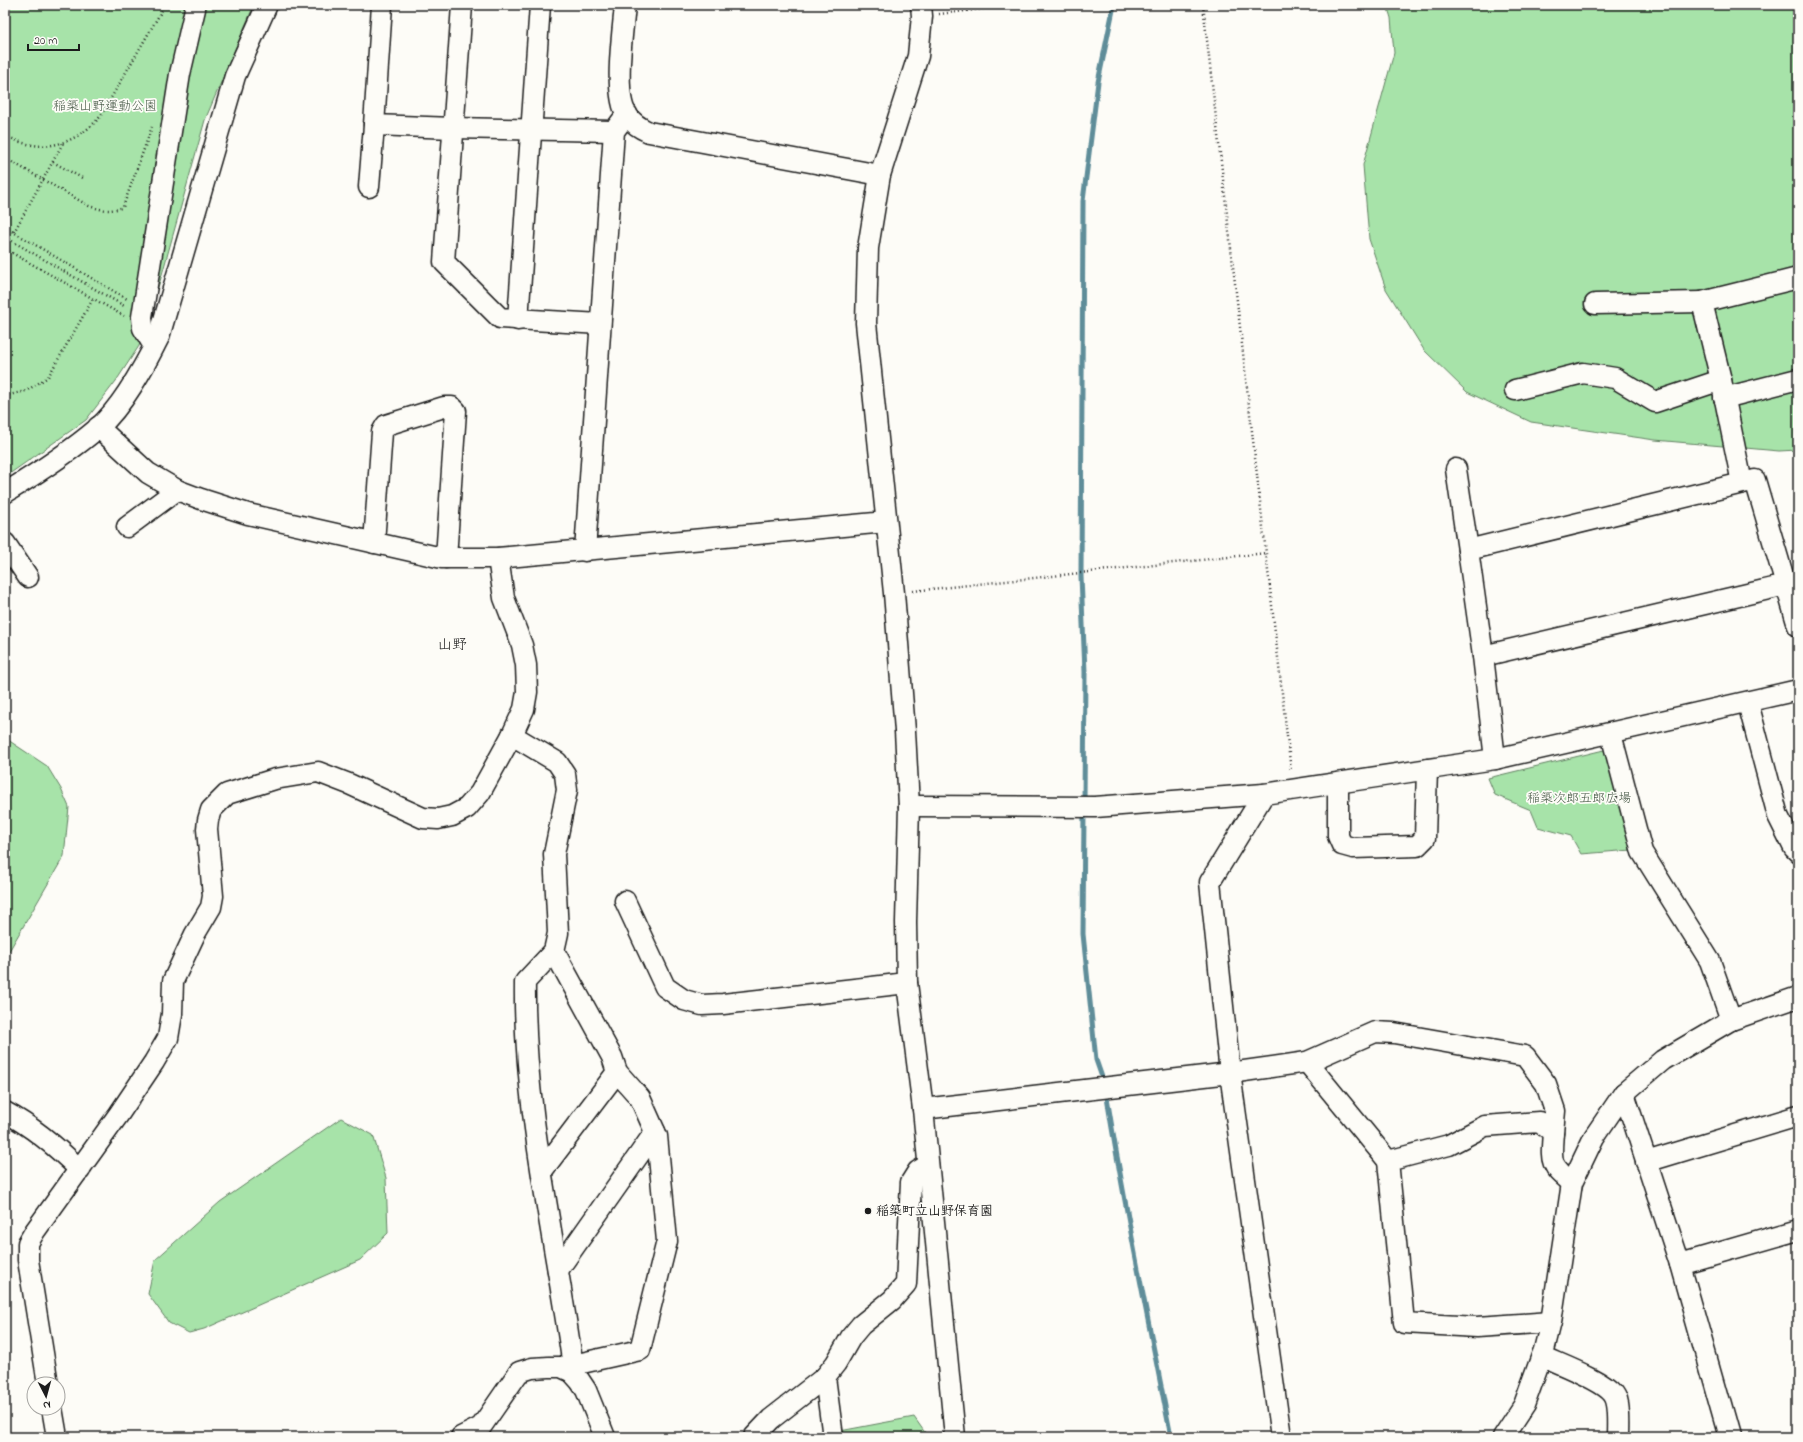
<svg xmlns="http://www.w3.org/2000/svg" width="1803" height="1442" font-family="'Indie Flower','Klee One',sans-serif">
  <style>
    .green { fill: #a7e3a9; stroke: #628062 }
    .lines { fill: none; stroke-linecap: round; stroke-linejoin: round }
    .stream { stroke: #5f8d99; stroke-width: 5 }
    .minor-casing { stroke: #1c1c1c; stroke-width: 23 }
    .path { stroke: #1c1c1c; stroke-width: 2.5; stroke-dasharray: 1 3; stroke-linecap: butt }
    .minor { stroke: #fdfcf7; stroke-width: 20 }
    .poi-dot { fill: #1c1c1c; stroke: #fdfcf7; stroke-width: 1.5 }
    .labels { text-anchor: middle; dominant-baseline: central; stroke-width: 3.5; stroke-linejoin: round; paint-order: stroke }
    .park-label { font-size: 13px; fill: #465846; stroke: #fdfcf7 }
    .poi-label { font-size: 13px; font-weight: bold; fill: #1c1c1c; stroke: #fdfcf7; text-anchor: start }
    .quarter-label { font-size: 15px; fill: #1c1c1c; stroke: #fdfcf7 }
  </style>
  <rect width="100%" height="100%" fill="#fdfcf7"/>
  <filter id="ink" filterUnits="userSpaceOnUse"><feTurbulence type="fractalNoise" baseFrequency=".025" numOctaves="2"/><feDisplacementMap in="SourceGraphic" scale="8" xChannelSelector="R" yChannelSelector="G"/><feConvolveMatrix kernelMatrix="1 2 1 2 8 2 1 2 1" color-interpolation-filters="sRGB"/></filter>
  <g filter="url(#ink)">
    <g class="green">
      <polygon points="5,5 254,5 205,120 161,278 139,346 116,381 86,420 5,477"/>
      <polygon points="1387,5 1798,5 1798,450 1779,451 1655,440 1531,422 1467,392 1424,350 1386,289 1369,239 1363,165 1394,53 1391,18"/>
      <polygon points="5,738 47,766 61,789 69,807 64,856 5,958"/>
      <polygon points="1608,749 1632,850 1581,854 1571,836 1538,827 1531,810 1495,795 1488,778"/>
      <polygon points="341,1118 373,1135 386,1178 388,1233 360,1260 204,1329 189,1333 169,1323 148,1294 155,1260 220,1202"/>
      <polygon points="914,1417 928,1437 841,1437 840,1431"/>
    </g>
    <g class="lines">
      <g class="stream">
        <polyline points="1084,803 1085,672 1081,576 1083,201 1098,82 1114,5"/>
        <polyline points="1084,811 1083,934 1096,1060 1104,1083"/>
        <path d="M1106,1091C1124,1207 1149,1322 1171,1437"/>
      </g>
      <g class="minor-casing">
        <g id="minor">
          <polyline points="382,5 374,125 453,128 614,131"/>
          <polyline points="462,5 444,262 500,318 600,324"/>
          <path d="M625,5C623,31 613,94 627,115C633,124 640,128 649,132L880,175"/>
          <polyline points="921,5 922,16 918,56 880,175 868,248 866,323 894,593 905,731 909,806 906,922 907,983 923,1109 955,1437"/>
          <polyline points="369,187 374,125"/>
          <polyline points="1595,304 1702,302"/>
          <polyline points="518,320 540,5"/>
          <polyline points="154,346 143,328 142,317 180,74 195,9"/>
          <polyline points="1515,390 1583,373 1615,378 1655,402 1721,380"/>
          <polyline points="1724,398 1798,379"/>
          <polyline points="98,427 148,473 177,490 201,499 248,514 442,558 498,558 886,522"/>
          <polyline points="1456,469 1468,550"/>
          <polyline points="1742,483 1721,380 1702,302 1798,278"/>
          <path d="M5,493C36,474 70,452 98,428C123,406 144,367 159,337L235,76L267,5"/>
          <polyline points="127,527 177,490"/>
          <polyline points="5,543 28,577"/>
          <polyline points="374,543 382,432 386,425 444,407 452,407 456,411 446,558"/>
          <polyline points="585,551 614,131 627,114"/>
          <polyline points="1483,656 1786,585"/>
          <polyline points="1748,703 1778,816 1794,848 1798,852"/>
          <polyline points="1611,734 1642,852 1710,961 1731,1020"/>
          <path d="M512,735L557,762L565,774L567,790L554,854L558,933L554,951L525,982C523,1113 557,1245 574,1374"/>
          <polyline points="1495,759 1483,656 1468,550 1755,480 1798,626"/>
          <polyline points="1338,783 1338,836 1342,845 1353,848 1417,846 1425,838 1427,769"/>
          <polyline points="909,806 1095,807 1264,794"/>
          <polyline points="625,901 665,987 684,1000 702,1005 723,1004 907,983"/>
          <polyline points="554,951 612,1057 617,1072 640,1098 657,1136 667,1241 640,1350 573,1365"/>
          <polyline points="1307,1062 1388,1161"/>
          <polyline points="1624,1093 1680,1264 1729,1437"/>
          <polyline points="923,1109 1230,1073 1307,1062 1375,1032 1394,1033 1525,1056 1546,1084 1555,1111 1553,1132"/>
          <path d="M5,1112C33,1127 58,1148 80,1170"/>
          <polyline points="1646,1162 1798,1116"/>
          <polyline points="542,1171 617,1072"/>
          <polyline points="1680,1264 1798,1230"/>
          <polyline points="558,1270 655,1132"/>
          <path d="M1551,1322L1477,1327L1404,1323L1388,1161L1449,1145L1485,1126L1539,1122L1553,1132C1551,1162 1549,1164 1572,1183"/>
          <path d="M1542,1356C1559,1364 1603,1380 1613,1394C1620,1403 1618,1426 1618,1437"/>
          <polyline points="825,1377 833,1437"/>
          <polyline points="48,1384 28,1260 28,1243 35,1231 119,1114 154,1062 168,1038 172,1014 173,981 195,934 211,907 213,896 207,829 208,820 211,810 227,794 275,779 318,772 349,784 423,818 438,819 452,816 467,808 480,793 512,735 524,709 527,692 526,665 522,645 504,598 498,558"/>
          <polyline points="52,1408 57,1437"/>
          <polyline points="461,1437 481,1427 519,1372 532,1368 549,1367 561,1367 572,1372 580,1381 586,1390 605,1437"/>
          <polyline points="754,1437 771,1419 825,1377 836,1363 851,1337 861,1325 892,1300 906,1284 911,1182 918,1171 928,1165"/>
          <polyline points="1281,1437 1230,1073 1210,882 1264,794 1495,759 1798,690"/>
          <polyline points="1503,1437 1524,1405 1544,1350 1551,1322 1572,1183 1594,1137 1624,1093 1663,1060 1731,1020 1798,997"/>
        </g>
      </g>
      <g class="path">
        <polyline points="1203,5 1291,771"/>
        <polyline points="939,14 1017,5"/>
        <path d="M5,135C40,155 74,146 100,117L165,5"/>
        <path d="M5,158L89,206C101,210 112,212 123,207L152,127"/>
        <polyline points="53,162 82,178"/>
        <polyline points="5,227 127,299"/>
        <polyline points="14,232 63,143"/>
        <polyline points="5,237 126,307"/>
        <polyline points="5,249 124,316"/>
        <polyline points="5,396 26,391 48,377 93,299"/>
        <polyline points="913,591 1266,553"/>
      </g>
      <use href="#minor" class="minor"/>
    </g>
  </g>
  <circle class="poi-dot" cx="868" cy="1211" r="4"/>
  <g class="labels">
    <g class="park-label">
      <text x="105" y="106">稲築山野運動公園</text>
      <text x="1579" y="798">稲築次郎五郎広場</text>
    </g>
    <g class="poi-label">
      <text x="876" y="1211">稲築町立山野保育園</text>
    </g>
    <g class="quarter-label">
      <text x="452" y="645">山野</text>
    </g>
  </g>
  <rect width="1803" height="1442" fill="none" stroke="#fdfcf7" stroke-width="20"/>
  <rect x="10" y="10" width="1783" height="1422" fill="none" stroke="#1c1c1c" stroke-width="1.5" filter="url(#ink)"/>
  <g transform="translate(46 1396) rotate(174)"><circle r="19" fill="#fdfcf7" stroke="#a3a29f"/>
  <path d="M0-3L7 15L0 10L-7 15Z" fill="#1c1c1c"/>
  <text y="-6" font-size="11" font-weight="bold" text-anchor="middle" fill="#1c1c1c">N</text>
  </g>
  <path d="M28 44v6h51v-6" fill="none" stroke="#1c1c1c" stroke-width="2"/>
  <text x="34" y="44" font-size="12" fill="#1c1c1c" stroke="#fdfcf7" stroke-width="3" paint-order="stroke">20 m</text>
</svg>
